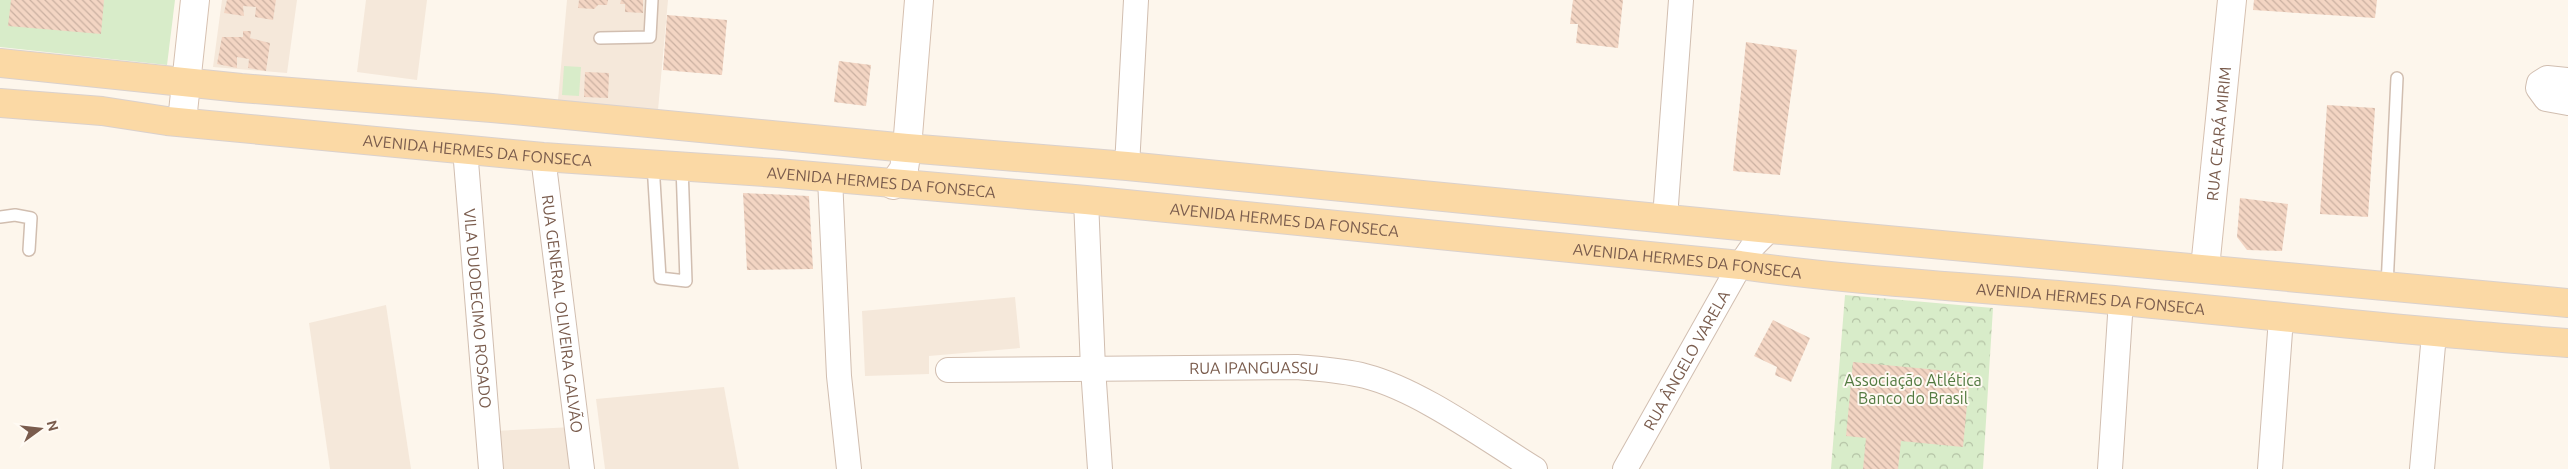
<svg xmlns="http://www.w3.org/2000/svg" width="2568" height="469" font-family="Ubuntu,sans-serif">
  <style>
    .residential { fill: #f5e8da }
    .forest { fill: url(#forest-crowns) }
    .garden { fill: #d8ecc9 }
    .building { fill: url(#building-back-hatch) }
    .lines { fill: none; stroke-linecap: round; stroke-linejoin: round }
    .lane-casing { stroke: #d1beb0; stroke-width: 14 }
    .street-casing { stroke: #d1beb0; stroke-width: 26 }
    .secondary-casing { stroke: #d6c0b0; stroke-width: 30 }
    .primary-casing { stroke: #dad1cd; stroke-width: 30 }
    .lane { stroke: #fff; stroke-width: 11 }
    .street { stroke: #fff; stroke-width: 24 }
    .secondary { stroke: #fff; stroke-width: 28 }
    .primary { stroke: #fbd9a5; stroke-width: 28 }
    .labels { text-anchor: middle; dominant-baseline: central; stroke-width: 4; stroke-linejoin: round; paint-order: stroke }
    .street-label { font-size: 16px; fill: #7a5c4d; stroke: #fffaf3 }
    .park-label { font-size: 16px; fill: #537a41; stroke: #fffaf3 }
  </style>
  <defs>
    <pattern id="forest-crowns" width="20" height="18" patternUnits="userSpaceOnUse" patternTransform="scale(1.25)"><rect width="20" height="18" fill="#d8ecc9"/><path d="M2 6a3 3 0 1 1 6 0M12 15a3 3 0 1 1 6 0" fill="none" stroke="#b4c2a5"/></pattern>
    <pattern id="building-back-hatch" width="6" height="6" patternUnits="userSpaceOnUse" patternTransform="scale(1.25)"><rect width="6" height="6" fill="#f3d5c3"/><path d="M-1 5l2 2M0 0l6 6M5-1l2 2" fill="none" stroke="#cab0a1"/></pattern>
  </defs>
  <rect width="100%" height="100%" fill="#fdf6ec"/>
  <g class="residential">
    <polygon points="222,0 297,0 287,73 213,67"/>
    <polygon points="366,0 427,0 417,80 357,72"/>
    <polygon points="567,0 668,0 658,110 558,100"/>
    <polygon points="1015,297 1020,348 929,356 929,374 865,376 862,311"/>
    <polygon points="386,305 411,469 330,469 309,323"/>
    <polygon points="724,387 739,469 605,469 596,399"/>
    <polygon points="573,427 577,469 497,469 495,431"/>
  </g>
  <polygon class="forest" points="1845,295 1993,308 1983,469 1831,469"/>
  <g class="garden">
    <polygon points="0,0 175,0 167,65 0,47"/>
    <polygon points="564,66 581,67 579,96 562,95"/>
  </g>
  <g class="building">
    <polygon points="11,0 104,0 101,34 8,26"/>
    <polygon points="227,0 276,0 273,20 255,17 256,7 243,6 244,16 224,13"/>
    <polygon points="579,0 608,0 607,5 598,5 594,9 578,8"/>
    <polygon points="621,0 643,0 643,13 625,12 625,4 620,4"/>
    <polygon points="1573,0 1623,0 1618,48 1576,43 1578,24 1570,24"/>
    <polygon points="2254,0 2377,0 2375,18 2253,10"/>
    <polygon points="667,15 727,20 722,75 663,70"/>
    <polygon points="243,31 251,31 250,38 270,43 266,71 248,68 249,59 237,57 237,68 217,64 222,37 243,37"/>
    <polygon points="1746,42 1797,50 1780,175 1733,171"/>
    <polygon points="839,61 871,65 866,106 834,102"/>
    <polygon points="585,72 609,73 608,98 584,97"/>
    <polygon points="2327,105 2375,108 2368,217 2320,214"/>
    <polygon points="743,193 809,196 813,269 747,270"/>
    <polygon points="2240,198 2288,204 2282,251 2247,250 2237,237"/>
    <polygon points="1773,320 1810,338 1791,382 1775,375 1777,367 1754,356"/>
    <polygon points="1853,362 1970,373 1963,447 1901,441 1898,469 1863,469 1866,438 1846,436"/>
  </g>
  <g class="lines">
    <g class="lane-casing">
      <g id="lane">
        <polyline points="600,38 650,37 652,0"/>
        <polyline points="653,164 660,278 686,281 682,166"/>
        <polyline points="0,217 15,215 31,218 29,250"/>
        <polyline points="2387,286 2397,78"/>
      </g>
    </g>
    <g class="street-casing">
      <g id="street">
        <polyline points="2568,80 2547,78 2539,83 2538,88 2546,99 2568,103"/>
        <path id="s1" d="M465,149L491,469"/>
        <path id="s2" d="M543,157L582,469"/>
        <polyline points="1127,166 1136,0"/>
        <polyline points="830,178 839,376 849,469"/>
        <polyline points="1086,200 1093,368 1100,469"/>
        <polyline points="1665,218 1681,0"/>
        <path id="s3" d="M948,370L1297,367C1319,369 1342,370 1365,376C1420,390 1486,439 1535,469"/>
        <path id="s4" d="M1625,469L1740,265L1753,246L1770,229"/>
        <polyline points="2110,469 2121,300"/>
        <polyline points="2270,469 2281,318"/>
        <polyline points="2422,469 2434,334"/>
      </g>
    </g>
    <g class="secondary-casing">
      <g id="secondary">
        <polyline points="182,121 195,0"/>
        <polyline points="893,185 904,169 907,148 919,0"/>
        <path id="s5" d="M2205,268L2232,0"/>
      </g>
    </g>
    <g class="primary-casing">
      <g id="primary">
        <polyline points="0,63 241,88 492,108 907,148 1127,166 1770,229 2568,303"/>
        <path id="s6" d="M0,103L102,111L167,121L543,157L778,173L1086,200L1740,265C1867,283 1995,288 2123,301C2271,315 2419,333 2568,343"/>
      </g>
    </g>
    <use href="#lane" class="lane"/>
    <use href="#street" class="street"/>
    <use href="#secondary" class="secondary"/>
    <use href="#primary" class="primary"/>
  </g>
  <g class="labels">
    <g class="street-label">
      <text stroke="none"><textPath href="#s5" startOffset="135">RUA CEARÁ MIRIM</textPath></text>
      <text stroke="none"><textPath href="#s6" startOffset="480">AVENIDA HERMES DA FONSECA</textPath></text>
      <text stroke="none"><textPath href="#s6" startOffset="885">AVENIDA HERMES DA FONSECA</textPath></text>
      <text stroke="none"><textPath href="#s6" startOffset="1290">AVENIDA HERMES DA FONSECA</textPath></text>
      <text stroke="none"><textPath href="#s6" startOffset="1695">AVENIDA HERMES DA FONSECA</textPath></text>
      <text stroke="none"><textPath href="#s6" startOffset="2100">AVENIDA HERMES DA FONSECA</textPath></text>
      <text stroke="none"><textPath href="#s1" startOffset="160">VILA DUODECIMO ROSADO</textPath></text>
      <text stroke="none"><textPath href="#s2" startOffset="158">RUA GENERAL OLIVEIRA GALVÃO</textPath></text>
      <text stroke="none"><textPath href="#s4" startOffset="125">RUA ÂNGELO VARELA</textPath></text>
      <text stroke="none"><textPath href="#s3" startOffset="306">RUA IPANGUASSU</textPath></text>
    </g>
    <g class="park-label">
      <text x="1913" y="380">Associação Atlética<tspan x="1913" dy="18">Banco do Brasil</tspan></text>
    </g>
  </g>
  <g transform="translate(40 429) rotate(75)" stroke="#fffaf3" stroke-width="4" paint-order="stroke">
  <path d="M0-4L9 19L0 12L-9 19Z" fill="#7a5c4d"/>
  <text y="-8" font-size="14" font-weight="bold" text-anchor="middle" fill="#7a5c4d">N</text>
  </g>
</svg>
